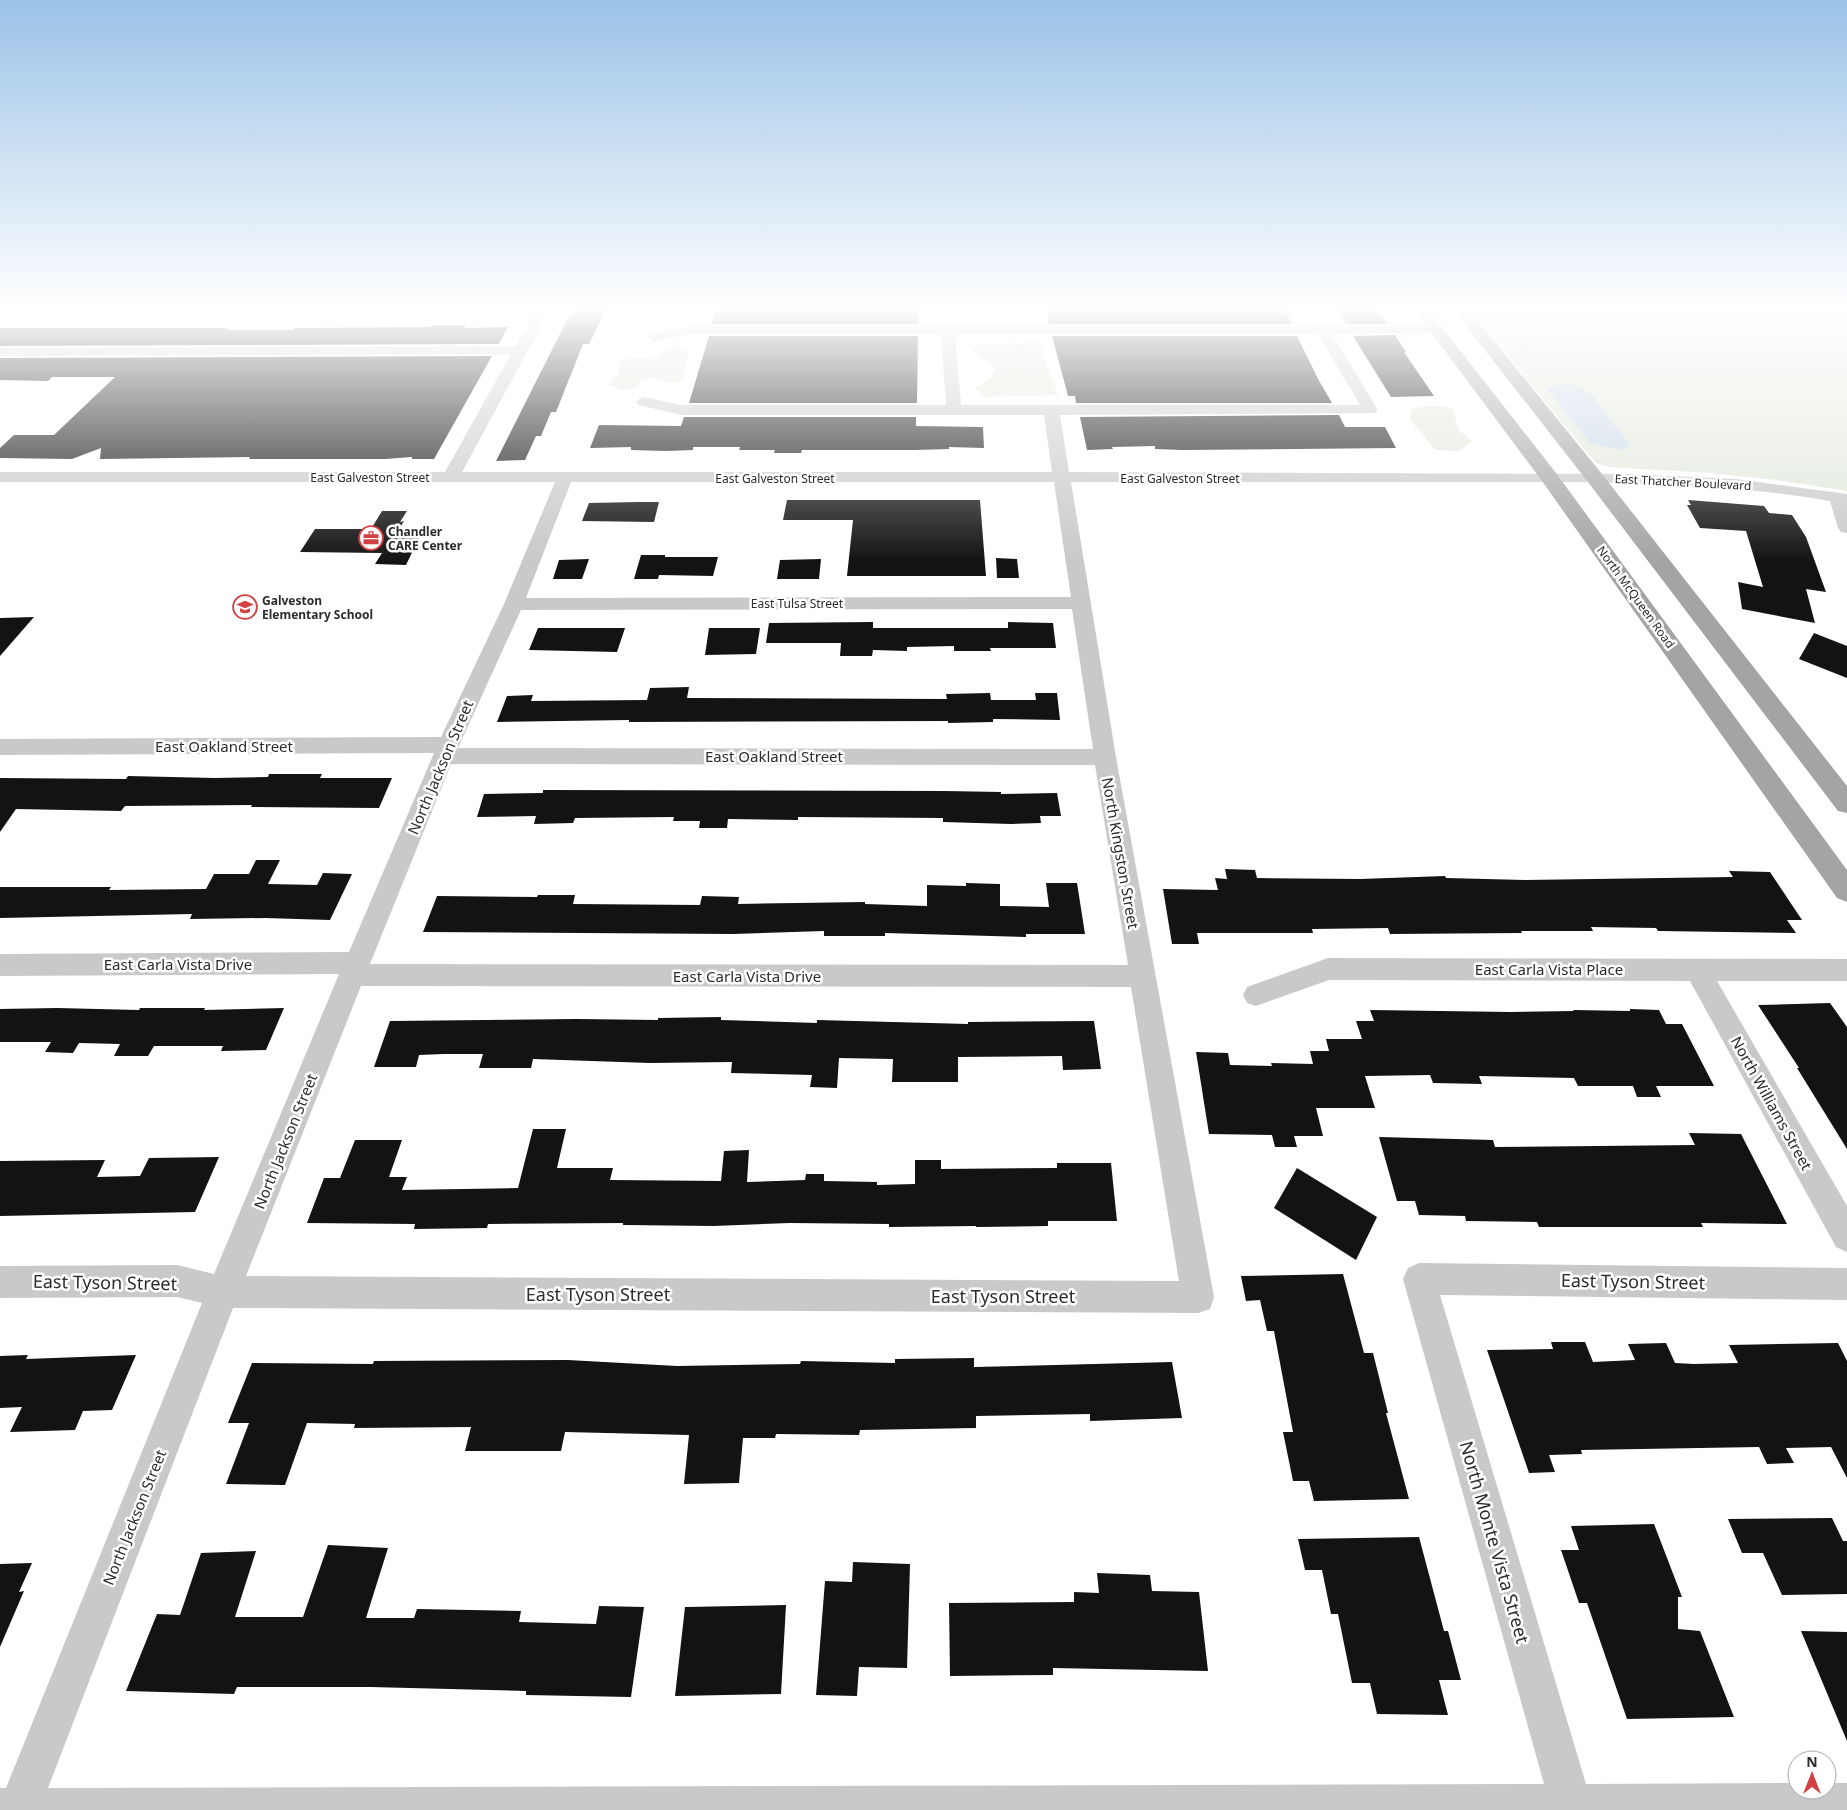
<svg xmlns="http://www.w3.org/2000/svg" width="1847" height="1810" font-family="'Noto Sans',sans-serif">
  <style>
    .green { fill: #e1e8db }
    .water { fill: #c9d8e6 }
    .building { fill: #131313 }
    .lines { fill: none; stroke-linecap: round; stroke-linejoin: round }
    .minor { fill: #c9c9c9; fill-rule: evenodd }
    .major { fill: #a4a4a4; fill-rule: evenodd }
    .labels { text-anchor: middle; dominant-baseline: central; stroke-width: 5; stroke-linejoin: round; paint-order: stroke }
    .far-street-label { font-size: 12px; fill: #2c2c2c; stroke: #fff }
    .far-poi-label { font-size: 12px; font-weight: bold; fill: #2c2c2c; stroke: #fff; text-anchor: start }
    .street-label { font-size: 15px; fill: #2c2c2c; stroke: #fff }
    .near-street-label { font-size: 18px; fill: #2c2c2c; stroke: #fff }
  </style>
  <rect width="100%" height="100%" fill="#fff"/>
  <g class="green">
    <polygon points="1467,308 1847,308 1847,491 1777,480 1710,473 1609,467 1596,463"/>
    <polygon points="1039,342 1058,395 986,397 975,389 989,379 996,369 974,352 976,344"/>
    <path d="M678,347L691,350L683,369L686,376C673,390 667,379 653,378C649,378 644,379 641,380L635,388L623,390L608,385L619,373L620,361C633,355 648,360 662,355L663,350Z"/>
    <polygon points="1424,406 1443,406 1453,409 1458,429 1472,441 1459,451 1435,450 1410,419 1412,409"/>
  </g>
  <path class="water" d="M1567,383C1590,387 1596,400 1608,417C1615,427 1623,436 1631,445L1624,450L1591,444L1546,388Z"/>
  <g class="building">
    <polygon points="573,308 607,308 589,344 583,344 556,412 551,412 541,436 536,436 525,460 496,461"/>
    <polygon points="716,308 919,308 919,324 712,324"/>
    <polygon points="1046,308 1284,308 1292,324 1049,324"/>
    <polygon points="1336,308 1376,308 1387,324 1346,324"/>
    <polygon points="432,325 466,325 464,328 508,327 499,344 0,346 0,328 228,328 226,330 293,330 295,328 431,327"/>
    <polygon points="1395,335 1406,352 1404,352 1434,396 1391,397 1353,336"/>
    <polygon points="709,336 918,336 917,403 689,403"/>
    <polygon points="1052,336 1297,336 1318,379 1332,403 1076,403 1075,396 1068,396"/>
    <polygon points="492,356 434,459 412,459 412,457 385,459 249,459 250,457 100,459 101,448 72,459 0,458 0,448 14,435 54,435 115,377 52,377 48,381 0,380 0,358"/>
    <polygon points="1339,415 1345,427 1385,427 1396,448 1182,450 1155,449 1155,446 1112,447 1113,449 1087,450 1080,417"/>
    <polygon points="684,417 916,417 916,426 983,427 984,448 949,447 949,449 915,450 802,450 801,453 774,453 775,450 739,450 740,447 693,447 693,450 666,451 631,450 631,447 590,448 599,425 681,426"/>
    <polygon points="787,500 980,500 986,576 847,576 853,520 783,520"/>
    <polygon points="1688,500 1764,506 1769,513 1792,515 1806,537 1826,592 1806,589 1815,623 1742,609 1738,582 1763,587 1746,531 1700,528 1687,505 1691,505"/>
    <polygon points="638,502 659,502 654,522 582,521 589,503"/>
    <polygon points="382,511 407,511 400,522 404,521 398,531 421,534 406,565 375,564 382,553 300,552 315,529 371,529"/>
    <polygon points="641,555 665,555 665,557 718,557 713,576 659,575 658,579 634,579"/>
    <polygon points="996,558 1017,559 1019,578 997,578"/>
    <polygon points="589,559 582,579 553,579 559,560"/>
    <polygon points="821,559 819,579 777,579 780,560"/>
    <polygon points="34,617 0,656 0,618"/>
    <polygon points="873,622 873,628 1008,628 1008,622 1053,623 1056,648 990,648 991,651 954,651 954,646 907,647 907,651 873,650 872,656 840,656 841,643 766,643 769,623"/>
    <polygon points="538,628 625,628 617,652 529,650"/>
    <polygon points="709,628 760,628 756,654 705,655"/>
    <polygon points="1814,633 1847,646 1847,678 1799,659"/>
    <polygon points="689,687 687,698 947,699 946,694 990,693 991,700 1036,700 1035,693 1057,693 1060,720 993,719 993,722 948,723 948,721 629,722 629,720 497,722 507,696 533,695 531,701 647,700 650,688"/>
    <polygon points="269,774 322,774 320,778 392,778 379,808 251,807 252,805 125,806 121,811 16,809 0,832 0,778 126,779 128,776 215,778 268,777"/>
    <polygon points="543,790 944,791 1001,792 1001,794 1057,793 1061,816 1040,816 1041,823 1011,824 943,822 943,818 798,817 798,820 728,819 727,828 699,828 700,821 673,821 674,817 575,818 573,823 534,824 536,816 477,817 484,794 543,793"/>
    <polygon points="256,860 280,860 268,884 317,885 323,873 352,874 330,920 265,918 190,919 192,914 0,918 0,887 111,887 109,890 206,889 214,874 249,874"/>
    <polygon points="1225,869 1255,870 1257,878 1360,879 1445,876 1446,878 1525,880 1733,877 1729,871 1770,872 1802,920 1787,920 1796,933 1658,931 1656,928 1591,927 1593,931 1521,931 1522,933 1390,934 1388,928 1312,929 1313,933 1197,933 1199,944 1172,944 1163,889 1218,890 1215,878 1227,879"/>
    <polygon points="966,883 1000,884 1000,906 1049,907 1046,883 1077,883 1085,934 1026,934 1026,937 885,933 885,936 824,936 824,931 733,934 423,932 437,896 537,897 538,895 575,895 573,904 700,905 702,896 739,897 738,904 865,902 865,904 927,906 927,885 966,886"/>
    <polygon points="1830,1003 1847,1027 1847,1149 1797,1068 1799,1068 1758,1005"/>
    <polygon points="57,1008 139,1010 140,1008 205,1008 204,1010 284,1008 266,1050 221,1051 223,1046 154,1046 148,1056 114,1056 120,1044 79,1043 73,1053 45,1052 51,1042 0,1042 0,1009"/>
    <polygon points="1630,1009 1659,1010 1666,1024 1682,1024 1714,1086 1656,1086 1661,1097 1637,1097 1633,1086 1578,1086 1574,1078 1479,1076 1482,1084 1433,1083 1430,1075 1365,1076 1375,1108 1316,1108 1323,1136 1294,1136 1297,1147 1275,1147 1272,1135 1209,1134 1196,1052 1228,1053 1230,1065 1272,1066 1271,1063 1313,1064 1310,1051 1329,1051 1326,1039 1362,1039 1356,1021 1374,1021 1370,1010 1510,1012 1574,1011 1573,1010 1630,1011"/>
    <polygon points="721,1017 721,1020 817,1023 817,1020 968,1024 968,1022 1094,1021 1101,1069 1063,1070 1062,1056 958,1057 958,1082 892,1082 893,1059 839,1058 837,1088 810,1087 812,1075 731,1073 732,1062 650,1063 533,1059 531,1068 479,1068 483,1054 444,1054 419,1055 416,1067 374,1067 390,1021 577,1019 658,1020 658,1018"/>
    <polygon points="533,1129 566,1129 557,1168 613,1168 610,1180 721,1181 724,1151 749,1150 747,1182 805,1180 806,1174 824,1174 824,1181 877,1182 877,1185 915,1184 915,1160 941,1160 941,1169 1057,1168 1057,1163 1111,1163 1117,1221 1048,1221 1048,1226 976,1227 976,1226 889,1227 889,1224 790,1223 714,1226 623,1225 623,1223 488,1224 487,1228 414,1229 415,1224 307,1223 324,1178 340,1178 355,1140 402,1140 389,1177 407,1177 402,1190 518,1188"/>
    <polygon points="1689,1133 1741,1134 1787,1224 1701,1223 1703,1227 1539,1227 1537,1222 1466,1221 1465,1216 1419,1215 1415,1201 1397,1201 1379,1137 1493,1140 1495,1147 1695,1145"/>
    <polygon points="219,1157 195,1212 0,1216 0,1161 105,1160 97,1177 140,1176 149,1158"/>
    <polygon points="1297,1168 1377,1217 1356,1260 1274,1208"/>
    <polygon points="1343,1274 1364,1353 1373,1353 1388,1413 1386,1413 1409,1499 1314,1501 1309,1481 1293,1481 1283,1432 1293,1432 1274,1331 1267,1331 1260,1300 1246,1301 1241,1276"/>
    <polygon points="1551,1342 1585,1342 1593,1362 1635,1360 1628,1344 1666,1343 1675,1363 1694,1364 1738,1363 1729,1345 1838,1343 1847,1361 1847,1478 1831,1447 1786,1448 1794,1463 1767,1464 1759,1447 1581,1450 1582,1454 1549,1455 1555,1472 1529,1473 1487,1350 1553,1349"/>
    <polygon points="28,1355 26,1359 136,1355 112,1410 83,1411 75,1430 10,1432 22,1407 0,1408 0,1356"/>
    <polygon points="974,1358 974,1367 1172,1362 1182,1418 1090,1421 1090,1414 976,1416 976,1428 860,1430 859,1435 776,1434 775,1438 743,1438 739,1483 684,1484 689,1435 565,1432 561,1451 465,1451 471,1427 354,1428 355,1424 307,1423 285,1485 226,1484 249,1423 228,1423 252,1363 373,1364 374,1361 568,1360 677,1366 800,1364 801,1361 895,1363 895,1359"/>
    <polygon points="1832,1518 1843,1541 1847,1541 1847,1594 1782,1595 1763,1553 1742,1553 1728,1519"/>
    <polygon points="1654,1524 1682,1597 1678,1597 1678,1629 1700,1631 1734,1717 1627,1719 1587,1603 1579,1603 1561,1550 1579,1550 1571,1526"/>
    <polygon points="1419,1537 1444,1631 1448,1631 1461,1680 1439,1680 1448,1715 1377,1714 1370,1683 1352,1683 1338,1614 1331,1614 1322,1570 1305,1570 1298,1539"/>
    <polygon points="328,1545 388,1548 366,1618 414,1618 417,1609 521,1611 519,1622 596,1624 599,1606 644,1607 631,1697 526,1695 526,1691 370,1687 237,1687 234,1694 126,1691 157,1614 180,1615 201,1553 256,1551 235,1617 303,1617"/>
    <polygon points="853,1562 910,1564 907,1668 859,1667 857,1696 816,1695 825,1581 852,1582"/>
    <polygon points="32,1563 19,1592 24,1591 0,1647 0,1564"/>
    <polygon points="1097,1573 1150,1575 1152,1591 1199,1592 1208,1671 1053,1668 1053,1675 950,1676 949,1603 1074,1602 1074,1592 1099,1593"/>
    <polygon points="786,1605 781,1694 675,1696 685,1607"/>
    <polygon points="1801,1631 1847,1632 1847,1741"/>
  </g>
  <g class="lines">
    <g class="minor">
      <path d="M537,308H551L462,472H1052L1044,415H682L639,405L636,402L639,399L644,397L682,405H946L941,334H690L654,341L647,337L649,334L690,326H1436L1441,327L1443,330L1441,333L1332,334L1378,410L1375,413L1060,415L1069,472L1624,474L1736,479L1847,494V533L1841,532L1838,528L1830,501C1709,480 1586,482 1464,482C1333,482 1202,482 1071,482L1116,757L1214,1297L1210,1309L1198,1313L233,1308L48,1788L1544,1784L1403,1279L1408,1268L1419,1263L1847,1268V1300L1440,1295L1586,1784L1797,1783V1790H1827V1783H1847V1810H0V1788H6L202,1303L177,1297L0,1298V1266L177,1265L214,1274L339,974L0,976V954L349,952L434,753L0,755V739L441,737L504,604L555,482H0V472H445L511,354L0,356V348L516,346ZM955,334H1318L1360,405H961ZM571,482H1054L1071,597L526,598ZM1072,609L1093,749L458,748L521,610ZM451,764L1095,765L1128,965L370,964ZM361,986L1131,987L1179,1281L246,1276Z"/>
      <polygon points="1328,958 1847,959 1847,981 1717,981 1847,1206 1847,1252 1836,1247 1690,981 1329,980 1256,1006 1247,1003 1243,995 1247,987"/>
    </g>
    <g class="major">
      <polygon points="1413,308 1427,308 1556,473 1847,870 1847,902 1837,898 1542,481"/>
      <polygon points="1452,308 1467,308 1602,474 1847,786 1847,813 1838,811 1588,482"/>
    </g>
  </g>
  <linearGradient id="sky" x2="0" y2="1"><stop stop-color="#9bc2e7"/><stop offset="0.55" stop-color="#fff"/><stop offset="1" stop-color="#fff" stop-opacity="0"/></linearGradient>
  <rect width="1847" height="561" fill="url(#sky)"/>
  <defs>
    <g id="office-ring" transform="scale(1.25)"><circle r="9.5" fill="#fff" stroke="#d04241" stroke-width="1.5"/><path d="M-6-3h4V-5.5h4V-3h4V5H-6ZM-1-4.5V-3h2v-1.5ZM-6 0V1H6V0Z" fill="#d04241"/></g>
    <g id="school-ring" transform="scale(1.25)"><circle r="9.5" fill="#fff" stroke="#d04241" stroke-width="1.5"/><path d="M0-5L7-2L0 1L-7-2ZM-4 1L0 2.5L4 1V4Q0 6-4 4Z" fill="#d04241"/></g>
  </defs>
  <g fill-rule="evenodd">
    <use href="#office-ring" x="371" y="538"/>
    <use href="#school-ring" x="245" y="607"/>
  </g>
  <g class="labels">
    <g class="far-street-label">
      <text x="370" y="477">East Galveston Street</text>
      <text x="775" y="478">East Galveston Street</text>
      <text x="1180" y="478">East Galveston Street</text>
      <text transform="translate(1683 482) rotate(3)">East Thatcher Boulevard</text>
      <text transform="translate(1636 597) rotate(54)">North McQueen Road</text>
      <text x="797" y="603">East Tulsa Street</text>
    </g>
    <g class="far-poi-label">
      <text x="388" y="531">Chandler<tspan x="388" dy="14">CARE Center</tspan></text>
      <text x="262" y="600">Galveston<tspan x="262" dy="14">Elementary School</tspan></text>
    </g>
    <g class="street-label">
      <text x="224" y="746">East Oakland Street</text>
      <text x="774" y="756">East Oakland Street</text>
      <text transform="translate(440 767) rotate(-67)">North Jackson Street</text>
      <text transform="translate(1121 853) rotate(80)">North Kingston Street</text>
      <text x="178" y="964">East Carla Vista Drive</text>
      <text x="1549" y="969">East Carla Vista Place</text>
      <text x="747" y="976">East Carla Vista Drive</text>
      <text transform="translate(1772 1103) rotate(61)">North Williams Street</text>
      <text transform="translate(285 1141) rotate(-68)">North Jackson Street</text>
      <text transform="translate(134 1517) rotate(-68)">North Jackson Street</text>
    </g>
    <g class="near-street-label">
      <text transform="translate(1633 1281) rotate(1)">East Tyson Street</text>
      <text transform="translate(105 1282) rotate(1)">East Tyson Street</text>
      <text x="598" y="1294">East Tyson Street</text>
      <text x="1003" y="1296">East Tyson Street</text>
      <text transform="translate(1495 1542) rotate(74)">North Monte Vista Street</text>
    </g>
  </g>
  <g transform="translate(1812 1775)"><circle r="24" fill="#ffffff" stroke="#ababab"/>
  <path d="M0-4L9 19L0 12L-9 19Z" fill="#d04241"/>
  <text y="-8" font-size="14" font-weight="bold" text-anchor="middle" fill="#2c2c2c">N</text>
  </g>
</svg>
